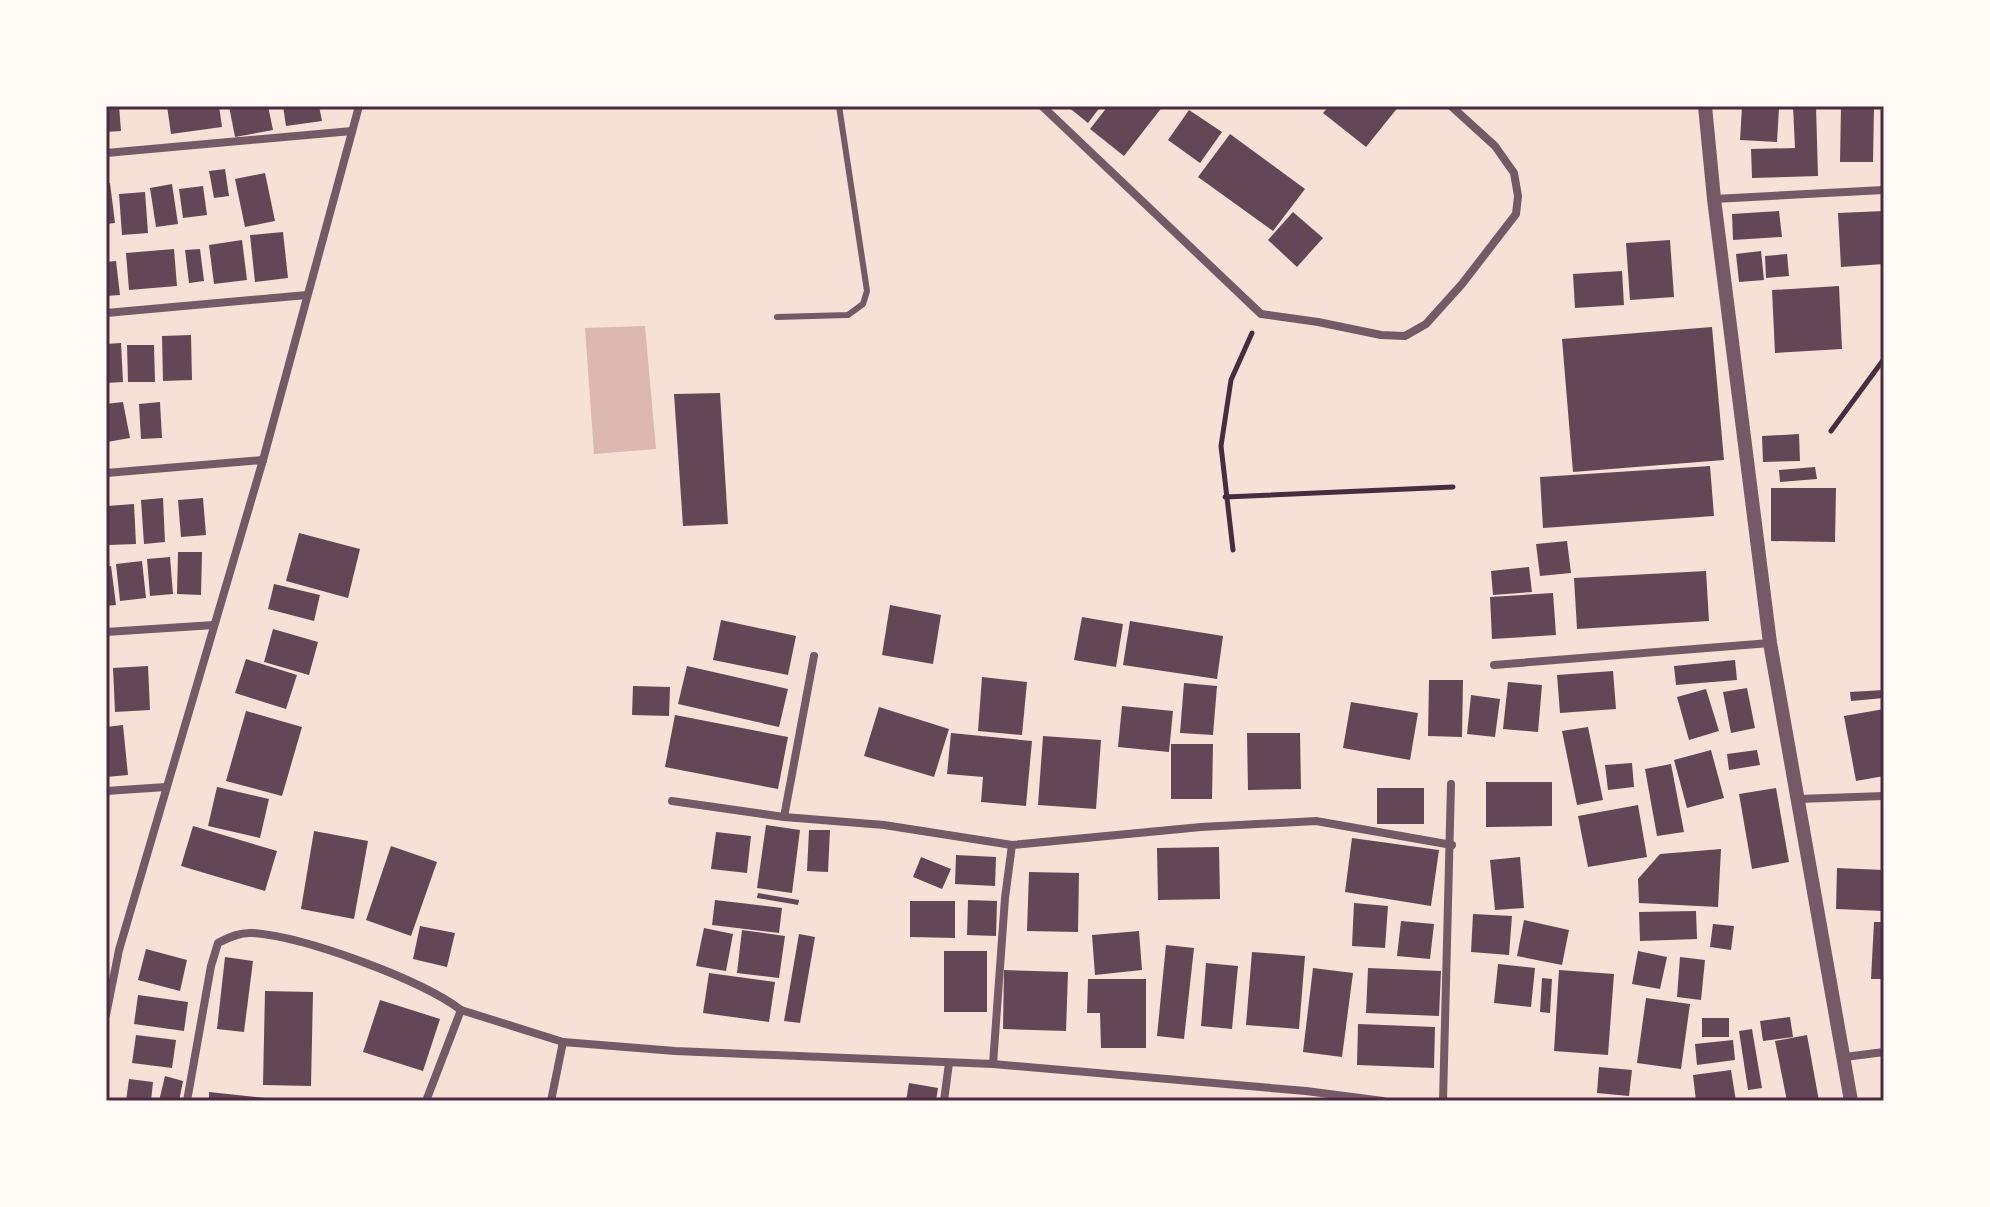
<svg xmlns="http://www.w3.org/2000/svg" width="1990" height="1207" font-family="'Alegreya Sans',sans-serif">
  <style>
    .water { fill: #dcb8b0 }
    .building { fill: #644757 }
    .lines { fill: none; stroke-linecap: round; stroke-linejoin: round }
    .path { stroke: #4a2c40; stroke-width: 5 }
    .service { stroke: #755966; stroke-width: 6 }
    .minor { stroke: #755966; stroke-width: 8 }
    .tertiary { stroke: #755966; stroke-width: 14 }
    .neatline { fill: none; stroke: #4a2c40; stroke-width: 3 }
  </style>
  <rect width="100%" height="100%" fill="#f7e1d7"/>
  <polygon class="water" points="645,326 656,449 594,454 585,328"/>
  <g class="building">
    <polygon points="106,106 119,106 121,131 106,132"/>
    <polygon points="167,106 219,106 222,127 171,134"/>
    <polygon points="229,106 268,106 273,130 235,137"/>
    <polygon points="283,106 319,106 322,121 286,126"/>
    <polygon points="1067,106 1101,106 1088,123"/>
    <polygon points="1108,106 1163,106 1124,156 1090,129"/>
    <polygon points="1329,106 1399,106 1366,147 1323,113"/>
    <polygon points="1793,106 1816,106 1818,176 1752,178 1751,149 1795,148"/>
    <polygon points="1841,106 1874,106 1873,162 1840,162"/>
    <polygon points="1742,107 1779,108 1777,142 1740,140"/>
    <polygon points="1189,110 1222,132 1200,163 1168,140"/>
    <polygon points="1230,134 1305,189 1273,231 1198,177"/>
    <polygon points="225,169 229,196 214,198 209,171"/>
    <polygon points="265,173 275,221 245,227 235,179"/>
    <polygon points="110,183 115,223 106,224 106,184"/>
    <polygon points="172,184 178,224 156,227 150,188"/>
    <polygon points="203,186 207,215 183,218 179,189"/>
    <polygon points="145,192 148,233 122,235 119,194"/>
    <polygon points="1779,211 1782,237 1733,240 1732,214"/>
    <polygon points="1884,211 1884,264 1841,267 1838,213"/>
    <polygon points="1293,212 1323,238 1297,267 1268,240"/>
    <polygon points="283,232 288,278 255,282 250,235"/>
    <polygon points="242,240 247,280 214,284 209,245"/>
    <polygon points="1670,240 1674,297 1630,300 1626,243"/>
    <polygon points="174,249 177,286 129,290 126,253"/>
    <polygon points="200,249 204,281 189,283 185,250"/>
    <polygon points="1761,251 1764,280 1739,282 1736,254"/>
    <polygon points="1787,254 1789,276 1766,278 1765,256"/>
    <polygon points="116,261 120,295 106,296 106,262"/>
    <polygon points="1622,271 1624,305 1575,308 1573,274"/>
    <polygon points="1839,286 1842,349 1775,353 1772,290"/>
    <polygon points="1712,327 1724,460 1573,472 1562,339"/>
    <polygon points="191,335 192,380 163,381 162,336"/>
    <polygon points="121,343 123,382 106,383 106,344"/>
    <polygon points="127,345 154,345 155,382 128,382"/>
    <polygon points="720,393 728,524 683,526 674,394"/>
    <polygon points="123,402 130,438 107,442 106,404"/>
    <polygon points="160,402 162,438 141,439 139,404"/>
    <polygon points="1799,434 1800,461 1763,462 1762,436"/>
    <polygon points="1710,466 1714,516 1543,528 1540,477"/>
    <polygon points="1815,467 1817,479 1780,482 1779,470"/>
    <polygon points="1771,488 1836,488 1835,542 1771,541"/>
    <polygon points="163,498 165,542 144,544 141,500"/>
    <polygon points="203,498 206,535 181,537 178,500"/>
    <polygon points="134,504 136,544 109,545 107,506"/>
    <polygon points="299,533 360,549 348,598 286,581"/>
    <polygon points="1567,541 1571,573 1540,576 1536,544"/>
    <polygon points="178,552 202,552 201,595 177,594"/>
    <polygon points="170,557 173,594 150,596 147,559"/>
    <polygon points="142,561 146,598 120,601 116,564"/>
    <polygon points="111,566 116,605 106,606 106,567"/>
    <polygon points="1529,567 1532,592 1493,595 1491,571"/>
    <polygon points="1706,571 1709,621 1577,629 1574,578"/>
    <polygon points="274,584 320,595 314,621 268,609"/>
    <polygon points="1553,593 1556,635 1492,639 1490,597"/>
    <polygon points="890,605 941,615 933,664 882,655"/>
    <polygon points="1082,617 1123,624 1116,667 1074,660"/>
    <polygon points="721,620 796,636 788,675 713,660"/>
    <polygon points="1130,621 1223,636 1217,679 1123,665"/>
    <polygon points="273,629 318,642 309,675 264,662"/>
    <polygon points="246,659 297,675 286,709 235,693"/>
    <polygon points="1735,660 1737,680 1676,685 1674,666"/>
    <polygon points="148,666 150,710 115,712 113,668"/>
    <polygon points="687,666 788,689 779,727 678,704"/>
    <polygon points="1613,671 1616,709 1560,713 1557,675"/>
    <polygon points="982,677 1027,682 1022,735 978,731"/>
    <polygon points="1429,680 1463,680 1462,737 1428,736"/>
    <polygon points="1508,682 1542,685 1538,732 1503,729"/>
    <polygon points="1184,683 1217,686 1213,735 1180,733"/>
    <polygon points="633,686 670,687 669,716 632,715"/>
    <polygon points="1747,688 1755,728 1731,733 1723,692"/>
    <polygon points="1706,689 1719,731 1689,740 1677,697"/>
    <polygon points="1884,690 1884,698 1851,701 1850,692"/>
    <polygon points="1471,695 1500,699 1495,737 1467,734"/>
    <polygon points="1351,702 1418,713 1410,760 1343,748"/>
    <polygon points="1122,706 1173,711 1169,752 1118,747"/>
    <polygon points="879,707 949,729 934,777 864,756"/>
    <polygon points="1884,709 1884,776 1856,781 1844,716"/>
    <polygon points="246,711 302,727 282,796 226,781"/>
    <polygon points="675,715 788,737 778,789 665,767"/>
    <polygon points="123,725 128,775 106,777 106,727"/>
    <polygon points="1588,727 1603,800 1577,805 1562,731"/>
    <polygon points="951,733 1032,741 1026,806 981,802 983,777 947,774"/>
    <polygon points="1247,733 1300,733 1301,789 1248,790"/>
    <polygon points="1043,736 1101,740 1096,809 1038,805"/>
    <polygon points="1171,744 1213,744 1212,799 1171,799"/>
    <polygon points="1711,750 1724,798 1687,808 1674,760"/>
    <polygon points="1757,750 1760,765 1729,770 1727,754"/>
    <polygon points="1632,763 1634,787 1608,790 1605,765"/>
    <polygon points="1671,764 1684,832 1657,836 1645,769"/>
    <polygon points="1486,782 1552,782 1552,826 1486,827"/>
    <polygon points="217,787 269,799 260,838 208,826"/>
    <rect x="1377" y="788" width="47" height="36"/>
    <polygon points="1776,788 1789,862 1752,869 1739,794"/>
    <polygon points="1638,805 1647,857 1588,867 1578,816"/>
    <polygon points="766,825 800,830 792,893 757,888"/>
    <polygon points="193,826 277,851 265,891 181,866"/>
    <polygon points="809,830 830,830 828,872 807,871"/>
    <polygon points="314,831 368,841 354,919 301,909"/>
    <polygon points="716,832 751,836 747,873 711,869"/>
    <polygon points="1352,838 1439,850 1431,906 1345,892"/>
    <polygon points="391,846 437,862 411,936 366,920"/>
    <polygon points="1219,847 1220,899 1158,900 1157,848"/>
    <polygon points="1721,849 1718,907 1639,903 1638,879 1660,854"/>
    <polygon points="956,855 996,857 995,886 955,884"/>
    <polygon points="921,857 951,869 942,889 913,877"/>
    <polygon points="1520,857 1524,908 1495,910 1490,860"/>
    <polygon points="1837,868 1884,870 1884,911 1836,909"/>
    <polygon points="1029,872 1079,873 1078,932 1027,931"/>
    <polygon points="758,893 799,900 798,905 757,898"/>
    <polygon points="715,900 782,908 779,933 712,925"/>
    <polygon points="968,900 997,901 996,936 967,935"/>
    <polygon points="910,901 955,901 955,938 910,937"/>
    <polygon points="1354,903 1388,906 1385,948 1352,946"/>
    <polygon points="1696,911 1697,939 1640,941 1639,912"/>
    <polygon points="1473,914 1512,916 1509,955 1471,952"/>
    <polygon points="1524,920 1569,930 1562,965 1517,956"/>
    <polygon points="1401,921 1434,924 1430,959 1397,956"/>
    <polygon points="1874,922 1884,922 1884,979 1871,979"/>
    <polygon points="1713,924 1734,926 1731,950 1710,947"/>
    <polygon points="420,926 455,933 447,967 413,959"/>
    <polygon points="704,928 733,934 726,971 696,966"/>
    <polygon points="742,930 785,936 779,978 737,973"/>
    <polygon points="1139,931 1142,970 1095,975 1092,935"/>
    <polygon points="799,934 815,937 800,1023 784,1021"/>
    <polygon points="1166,945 1194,948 1184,1039 1157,1036"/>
    <polygon points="146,949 187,960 180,991 138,980"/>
    <rect x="944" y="951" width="43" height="61"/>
    <polygon points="1638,951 1667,957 1660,989 1632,984"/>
    <polygon points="1252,952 1305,956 1299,1029 1246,1025"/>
    <polygon points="225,957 253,961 244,1032 217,1029"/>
    <polygon points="1680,957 1705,960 1701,1000 1677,997"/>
    <polygon points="1206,963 1238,966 1232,1029 1201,1026"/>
    <polygon points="1498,964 1535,968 1531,1007 1494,1003"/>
    <polygon points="1313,968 1353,973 1342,1057 1303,1052"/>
    <polygon points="1368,968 1441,971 1439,1016 1366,1013"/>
    <polygon points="1004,970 1068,972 1066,1031 1003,1029"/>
    <polygon points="1559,970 1614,974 1608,1055 1554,1051"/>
    <polygon points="709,973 775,982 769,1022 703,1013"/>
    <polygon points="1542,978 1552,979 1550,1013 1540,1012"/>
    <polygon points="1088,979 1146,979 1146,1048 1101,1048 1100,1013 1087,1013"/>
    <polygon points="265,991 313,992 311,1086 263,1085"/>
    <polygon points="138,995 188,1002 184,1031 134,1024"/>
    <polygon points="1646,998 1690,1004 1681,1069 1637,1063"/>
    <polygon points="380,1000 440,1019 423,1071 363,1052"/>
    <polygon points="1790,1017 1793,1037 1763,1041 1760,1021"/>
    <rect x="1702" y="1018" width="27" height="19"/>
    <polygon points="1358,1024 1435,1027 1434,1068 1357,1065"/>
    <polygon points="1752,1029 1762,1088 1748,1090 1739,1031"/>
    <polygon points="136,1035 176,1040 172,1068 132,1063"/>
    <polygon points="1807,1035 1819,1101 1787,1101 1775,1041"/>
    <polygon points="1733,1040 1735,1060 1697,1065 1695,1044"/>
    <polygon points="1599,1067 1632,1070 1629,1096 1597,1093"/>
    <polygon points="1731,1070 1736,1101 1696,1101 1693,1075"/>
    <polygon points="165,1076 183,1081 179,1101 159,1101"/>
    <polygon points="129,1079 153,1082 151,1101 126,1101"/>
    <polygon points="909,1083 938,1088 936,1101 906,1101"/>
    <polygon points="209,1092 274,1099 274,1101 209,1101"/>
  </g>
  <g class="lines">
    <g class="path">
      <polyline points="1831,431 1884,359"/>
      <polyline points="1225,497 1453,487"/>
      <polyline points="1233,550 1221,446 1231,380 1252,333"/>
    </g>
    <polyline class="service" points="777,317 848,315 863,304 867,291 839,106"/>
    <g class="minor">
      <polyline points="1042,106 1261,314 1318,322 1381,335 1405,336 1426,324 1462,284 1516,214 1518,196 1514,173 1495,146 1451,106"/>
      <polyline points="106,153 352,131"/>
      <polyline points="1714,199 1884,190"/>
      <polyline points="106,313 307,295"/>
      <polyline points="106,473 263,460"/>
      <polyline points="106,632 214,625"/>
      <polyline points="1494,665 1770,643"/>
      <polyline points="106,791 166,787"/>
      <polyline points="1798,799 1884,796"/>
      <polyline points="672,801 784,817 884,825 1012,845"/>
      <polyline points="784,817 814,656"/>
      <polyline points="106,1015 119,950 263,460 359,106"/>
      <polyline points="1845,1057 1884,1052"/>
      <polyline points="993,1064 1005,898 1012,845 1201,827 1316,821 1452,845"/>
      <path d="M187,1101L211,966L218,943C229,937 240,932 253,933C305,937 420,979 461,1010L563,1042L675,1051L993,1064L1306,1091L1383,1101"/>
      <polyline points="426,1101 461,1010"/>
      <polyline points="551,1101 563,1042"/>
      <polyline points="944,1101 949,1063"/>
      <polyline points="1443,1101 1451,784"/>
    </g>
    <polyline class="tertiary" points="1705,106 1714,199 1770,643 1851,1101"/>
  </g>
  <rect width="1990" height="1207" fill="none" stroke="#fffaf5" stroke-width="216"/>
  <rect x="108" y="108" width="1774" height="991" class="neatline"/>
</svg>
